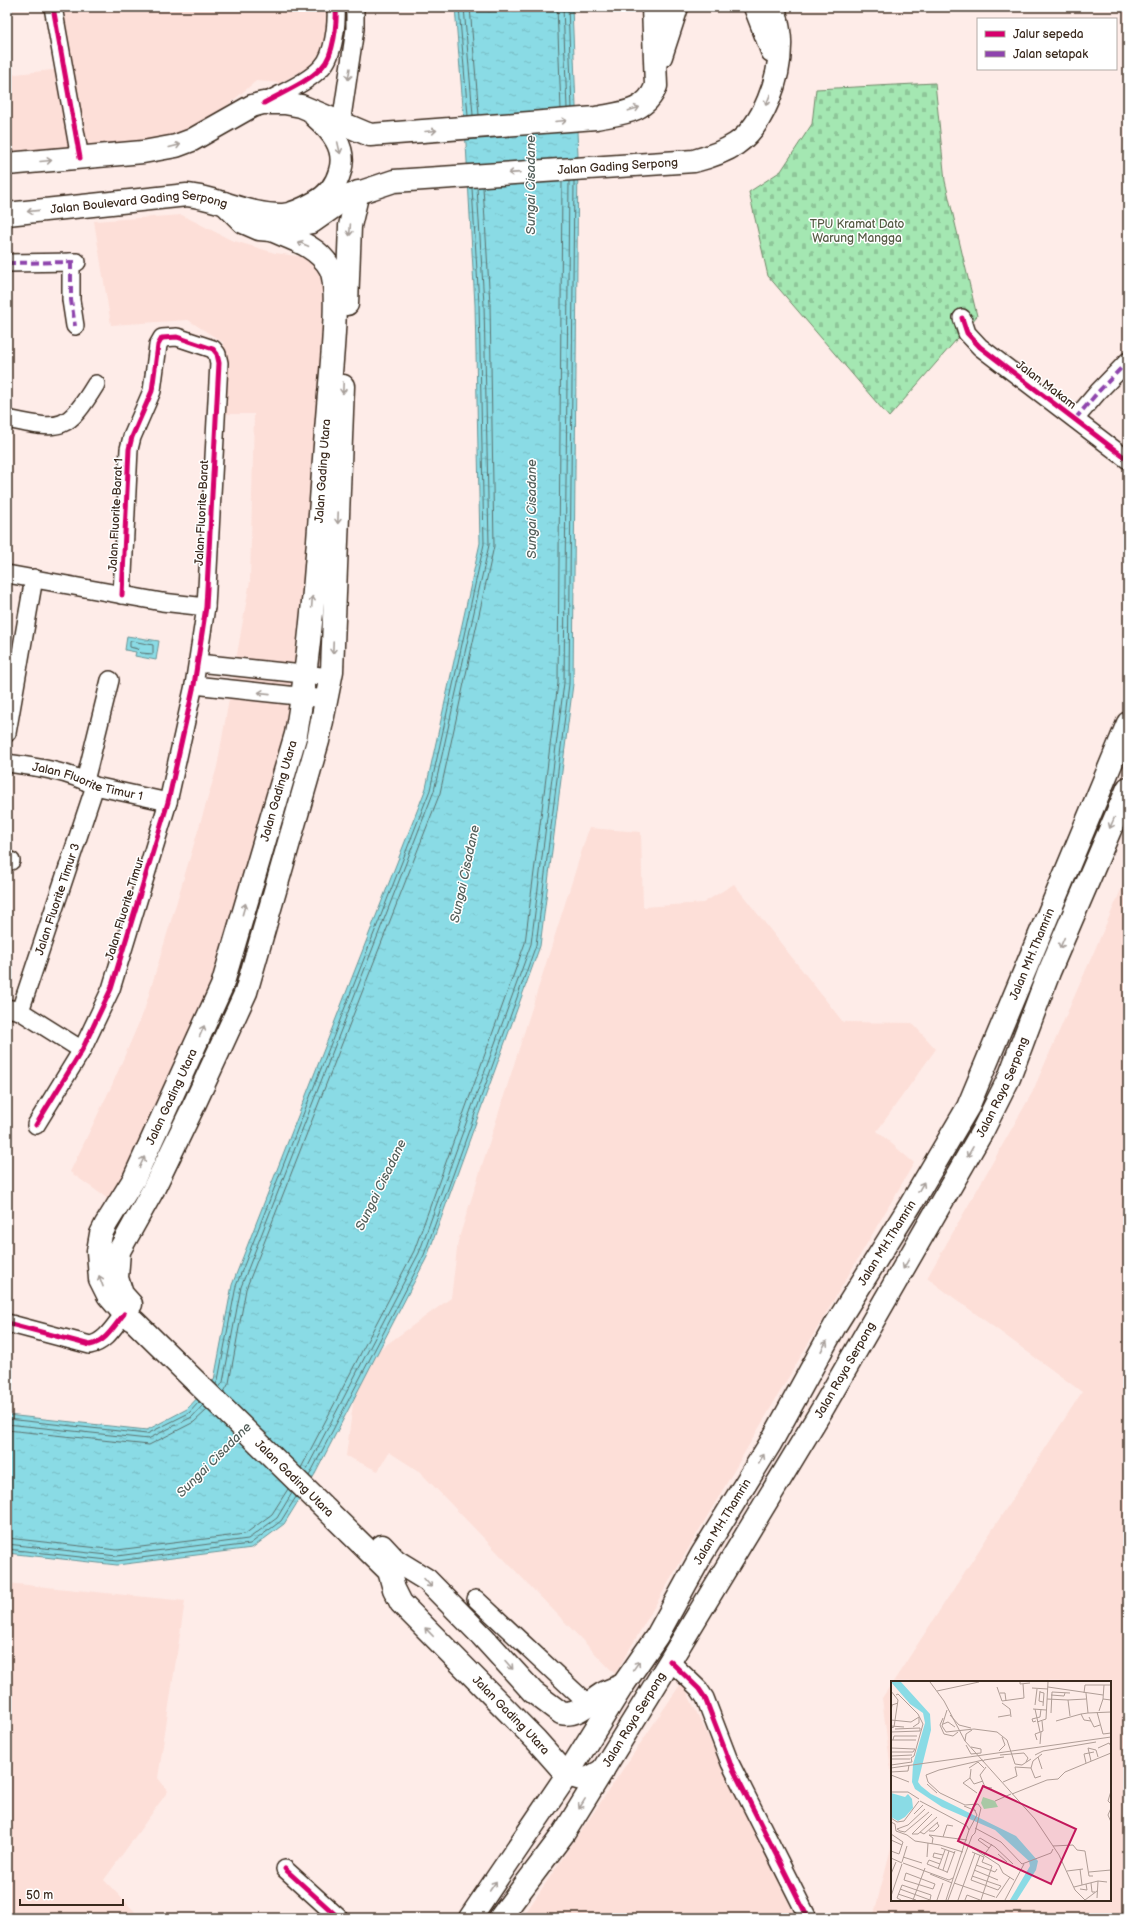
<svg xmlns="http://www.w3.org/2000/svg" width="1135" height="1925" font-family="'Balsamiq Sans',sans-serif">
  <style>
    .built { fill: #fddfd8 }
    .cemetery { fill: url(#cemetery-stones); stroke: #708868 }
    .water { fill: url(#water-ripples); stroke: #6a9495 }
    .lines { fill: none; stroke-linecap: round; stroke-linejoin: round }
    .shore { stroke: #5b716e; stroke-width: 1 }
    .minor-casing { stroke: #3b2a1e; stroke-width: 20 }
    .major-casing { stroke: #3b2a1e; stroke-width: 25 }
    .minor { stroke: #fff; stroke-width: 17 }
    .major { stroke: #fff; stroke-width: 22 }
    .quiet { stroke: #8e44ad; stroke-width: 4; stroke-dasharray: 8 4; stroke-linecap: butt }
    .cycleway-casing { stroke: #fff; stroke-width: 8 }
    .cycleway { stroke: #d6006c; stroke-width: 5 }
    .oneway { stroke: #a79f9a }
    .labels { text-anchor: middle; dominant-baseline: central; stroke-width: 3; stroke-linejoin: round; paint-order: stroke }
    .street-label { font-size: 12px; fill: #3b2a1e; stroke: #fff }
    .park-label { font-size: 12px; fill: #555943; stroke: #fff }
    .water-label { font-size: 13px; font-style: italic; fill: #535f5a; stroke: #fff }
    .inset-road { fill: none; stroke: #b09e97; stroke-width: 1 }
    .view { fill: #c2185b; fill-opacity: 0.15; stroke: #c2185b; stroke-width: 2 }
    .inset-edge { fill: none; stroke: #3b2a1e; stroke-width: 2 }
  </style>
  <defs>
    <pattern id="cemetery-stones" width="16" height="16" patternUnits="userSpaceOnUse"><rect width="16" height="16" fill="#a4e7b2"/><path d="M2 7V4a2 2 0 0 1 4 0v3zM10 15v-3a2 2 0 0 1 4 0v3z" fill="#8ec699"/></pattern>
    <pattern id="water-ripples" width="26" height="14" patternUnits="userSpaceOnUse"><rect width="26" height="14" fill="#8adbe5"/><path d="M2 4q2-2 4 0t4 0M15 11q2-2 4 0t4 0" fill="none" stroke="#78bcc4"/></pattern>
  </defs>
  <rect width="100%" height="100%" fill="#feece8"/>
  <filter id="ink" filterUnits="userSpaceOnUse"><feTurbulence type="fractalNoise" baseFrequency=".025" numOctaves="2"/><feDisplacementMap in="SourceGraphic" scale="8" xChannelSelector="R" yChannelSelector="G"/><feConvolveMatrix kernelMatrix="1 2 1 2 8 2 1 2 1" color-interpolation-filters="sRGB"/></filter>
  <g filter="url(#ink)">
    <g class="built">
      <polygon points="49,7 327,7 328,39 312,65 280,83 256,81 222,110 173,138 7,152 7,75 61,69"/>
      <polygon points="182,215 231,240 275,253 320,259 332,279 288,780 197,1067 118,1206 70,1172 112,1085 144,1011 217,767 250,581 254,414 224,414 224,343 188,320 111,325 94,221"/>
      <polygon points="589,828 641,832 643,907 703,903 734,884 843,1022 912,1023 936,1049 877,1131 914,1163 615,1674 420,1472 389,1452 378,1471 346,1456 355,1389 372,1355 451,1298 458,1241"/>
      <polygon points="1128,874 1128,1918 873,1918 892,1844 892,1900 1110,1900 1110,1682 893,1682 1082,1392 927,1278 1032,1093"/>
      <polygon points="7,1583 185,1601 158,1778 168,1791 104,1880 139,1916 138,1918 7,1918"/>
      <polygon points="682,1682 796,1918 522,1918"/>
      <polygon points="892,1683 892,1779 882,1698"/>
    </g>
    <polygon class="cemetery" points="935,83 945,181 977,316 889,417 768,276 749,192 781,171 812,124 816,89"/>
    <g class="water">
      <polygon points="455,7 572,7 578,156 573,684 540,946 427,1257 315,1474 284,1524 252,1548 117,1565 7,1553 7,1415 147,1430 187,1409 214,1380 232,1285 426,788 480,543 475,305 466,144"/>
      <polygon points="127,636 159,641 156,660 135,656 136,652 125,650"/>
    </g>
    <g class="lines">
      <g class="shore">
        <polyline points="459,7 468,116"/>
        <polyline points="464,7 473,115"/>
        <polyline points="470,7 479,115"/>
        <polyline points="557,7 561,109"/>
        <polyline points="563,7 567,108"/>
        <polyline points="568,7 572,108"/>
        <polygon points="132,641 153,645 153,654 141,653 137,649 130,647 130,642"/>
        <polyline points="216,1384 218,1380 236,1286 430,790 484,544 479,304 472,188"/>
        <polyline points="219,1388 223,1382 241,1287 434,791 489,545 484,304 477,187"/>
        <polyline points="224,1392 229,1383 246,1289 440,793 494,546 490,304 483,187"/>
        <polyline points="7,1419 147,1434 189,1413 199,1402"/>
        <polyline points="7,1424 148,1439 192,1417 203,1405"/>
        <polyline points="7,1430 149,1445 194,1422 207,1410"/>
        <polyline points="301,1468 414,1251 525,943 558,683 562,182"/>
        <polyline points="305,1472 419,1253 531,944 564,683 569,181"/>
        <polyline points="309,1476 424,1255 536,945 569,684 574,181"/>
        <polyline points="7,1538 117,1550 245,1534 272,1514 288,1489"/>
        <polyline points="7,1544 117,1556 248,1539 277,1518 292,1493"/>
        <polyline points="7,1549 117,1561 250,1544 281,1521 296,1497"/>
      </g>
      <g class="minor-casing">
        <g id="minor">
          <polyline points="53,7 80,158"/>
          <path d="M264,103C283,92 307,83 322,67C334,55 337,23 336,7"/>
          <polyline points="341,124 355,29 355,7"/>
          <polyline points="71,262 71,300 75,326"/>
          <polyline points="7,263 77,262"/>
          <polyline points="962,318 967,333 980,347 1128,460"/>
          <path d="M7,419C61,430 66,433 96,384"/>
          <polyline points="1075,419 1098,392 1128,361"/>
          <polyline points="7,574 162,602 206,607"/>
          <polyline points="198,663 331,677"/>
          <polyline points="194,685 326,699"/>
          <polyline points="7,733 34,578"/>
          <path id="s1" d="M7,763C37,767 68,771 95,786L168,802"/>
          <polyline points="85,781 110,680"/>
          <polyline points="7,860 11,861"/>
          <polyline points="7,1008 20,1011 82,1050"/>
          <path id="s2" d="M20,1011L95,786"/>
          <polyline points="36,1125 82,1050 111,989 168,802 194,685 206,607 219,363 217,354 213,349 177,337 162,338 158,345 152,391 132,437 129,449 122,595"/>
          <path d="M7,1323L90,1345C106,1342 114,1326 124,1314"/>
          <polyline points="476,1599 589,1705"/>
          <polyline points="670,1661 699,1689 705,1698 730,1763 808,1918"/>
          <polyline points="285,1869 339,1918"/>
        </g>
      </g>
      <g class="major-casing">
        <g id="major">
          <polyline points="755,7 772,51"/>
          <polyline points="661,56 677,7"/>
          <path d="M7,164L143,152L176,146L192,140L252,106L263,103H285L301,106L370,135L596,118C621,113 646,113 656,86L653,7"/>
          <path id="s3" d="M224,203L243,222L259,229L271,230L312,222L349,196L394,181L694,161C709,157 724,152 736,144C764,125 780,78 780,46C781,34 777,19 774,7"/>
          <path id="s4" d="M7,214L187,195C219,198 250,216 283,215C294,214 305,208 314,203C328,196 336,186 340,171C347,148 331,130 315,116"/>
          <path id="s5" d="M271,230C292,239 318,246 330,268C341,289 330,379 328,406C319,515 315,626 296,734L222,986L134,1179L106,1224L101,1234L98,1251L100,1279L108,1295L127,1317L134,1321L389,1571L394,1589L401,1603L536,1740L567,1775L581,1779L589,1778L603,1770"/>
          <polyline points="347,304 350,226 358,192"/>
          <polyline points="131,1304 122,1294 117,1278 119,1251 153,1190 195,1103 246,992 318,741 332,671 343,386"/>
          <path d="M382,1546L396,1561L427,1580L483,1637L533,1692L561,1713C578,1717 589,1702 602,1694C609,1690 616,1688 623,1685"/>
          <path id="s6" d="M470,1918L567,1775L623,1685L657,1636L702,1554L770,1444L836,1324L911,1204L968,1107L1128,723"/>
          <path id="s7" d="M500,1918L564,1833L670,1661L823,1408L983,1130L1009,1078L1049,972L1128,788"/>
        </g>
      </g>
      <use href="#minor" class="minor"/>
      <use href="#major" class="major"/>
      <g class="quiet">
        <polyline points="71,262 71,300 75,326"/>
        <polyline points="7,263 77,262"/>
        <polyline points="1075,419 1098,392 1128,361"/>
      </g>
      <g class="cycleway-casing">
        <g id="cycleway">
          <polyline points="53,7 80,158"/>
          <path d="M264,103C283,92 307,83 322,67C334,55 337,23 336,7"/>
          <polyline points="962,318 967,333 980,347 1128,460"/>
          <polyline points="36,1125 82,1050 111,989 168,802 194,685 206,607 219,363 217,354 213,349 177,337 162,338 158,345 152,391 132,437 129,449 122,595"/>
          <path d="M7,1323L90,1345C106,1342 114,1326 124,1314"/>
          <polyline points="670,1661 699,1689 705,1698 730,1763 808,1918"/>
          <polyline points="285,1869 339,1918"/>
        </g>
      </g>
      <use href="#cycleway" class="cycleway"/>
    </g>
    <defs><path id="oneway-shaft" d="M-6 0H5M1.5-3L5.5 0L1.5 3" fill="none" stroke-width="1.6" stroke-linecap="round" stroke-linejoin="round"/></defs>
    <g class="oneway">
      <use href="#oneway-shaft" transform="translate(349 74) rotate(99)"/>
      <use href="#oneway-shaft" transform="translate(768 100) rotate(112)"/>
      <use href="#oneway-shaft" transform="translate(634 109) rotate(-18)"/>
      <use href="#oneway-shaft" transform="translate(561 121) rotate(-5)"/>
      <use href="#oneway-shaft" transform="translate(431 131) rotate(-5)"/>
      <use href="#oneway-shaft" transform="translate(175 146) rotate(-15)"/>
      <use href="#oneway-shaft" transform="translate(339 148) rotate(77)"/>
      <use href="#oneway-shaft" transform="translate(46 161) rotate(-5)"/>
      <use href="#oneway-shaft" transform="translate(514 173) rotate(176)"/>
      <use href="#oneway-shaft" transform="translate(33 211) rotate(174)"/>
      <use href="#oneway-shaft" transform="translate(350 230) rotate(94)"/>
      <use href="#oneway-shaft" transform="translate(303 244) rotate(-157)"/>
      <use href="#oneway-shaft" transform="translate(343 388) rotate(92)"/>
      <use href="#oneway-shaft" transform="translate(338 518) rotate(92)"/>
      <use href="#oneway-shaft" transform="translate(312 602) rotate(-86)"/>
      <use href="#oneway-shaft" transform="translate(333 648) rotate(92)"/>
      <use href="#oneway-shaft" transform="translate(264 693) rotate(-174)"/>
      <use href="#oneway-shaft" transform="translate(1112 823) rotate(114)"/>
      <use href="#oneway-shaft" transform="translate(244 909) rotate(-74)"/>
      <use href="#oneway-shaft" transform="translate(1062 943) rotate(113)"/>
      <use href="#oneway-shaft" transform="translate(202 1031) rotate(-66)"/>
      <use href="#oneway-shaft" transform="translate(970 1152) rotate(120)"/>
      <use href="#oneway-shaft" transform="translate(142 1162) rotate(-65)"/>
      <use href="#oneway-shaft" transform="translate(921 1187) rotate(-60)"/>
      <use href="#oneway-shaft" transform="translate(906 1264) rotate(120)"/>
      <use href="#oneway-shaft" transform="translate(101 1281) rotate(-110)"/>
      <use href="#oneway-shaft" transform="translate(824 1346) rotate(-61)"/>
      <use href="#oneway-shaft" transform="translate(761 1459) rotate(-60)"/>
      <use href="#oneway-shaft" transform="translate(428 1583) rotate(48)"/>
      <use href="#oneway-shaft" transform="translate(429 1632) rotate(-134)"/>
      <use href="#oneway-shaft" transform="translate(509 1665) rotate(48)"/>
      <use href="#oneway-shaft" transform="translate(636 1666) rotate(-55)"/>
      <use href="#oneway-shaft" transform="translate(582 1804) rotate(122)"/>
      <use href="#oneway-shaft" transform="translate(493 1886) rotate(-56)"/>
    </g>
  </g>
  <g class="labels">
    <g class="street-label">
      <text stroke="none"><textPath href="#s3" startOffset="415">Jalan Gading Serpong</textPath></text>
      <text stroke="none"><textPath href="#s4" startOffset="133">Jalan Boulevard Gading Serpong</textPath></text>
      <text transform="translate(1046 385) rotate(37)">Jalan Makam</text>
      <text transform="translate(323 471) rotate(-86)">Jalan Gading Utara</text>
      <text transform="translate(202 513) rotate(-87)">Jalan Fluorite Barat</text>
      <text transform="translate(116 515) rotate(-87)">Jalan Fluorite Barat 1</text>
      <text stroke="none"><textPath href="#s1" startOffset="83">Jalan Fluorite Timur 1</textPath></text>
      <text transform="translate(279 791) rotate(-74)">Jalan Gading Utara</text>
      <text stroke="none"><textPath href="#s2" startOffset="118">Jalan Fluorite Timur 3</textPath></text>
      <text transform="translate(125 909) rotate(-73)">Jalan Fluorite Timur</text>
      <text stroke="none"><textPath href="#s6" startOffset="1118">Jalan MH.Thamrin</textPath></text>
      <text stroke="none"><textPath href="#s7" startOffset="972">Jalan Raya Serpong</textPath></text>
      <text transform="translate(172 1097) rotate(-65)">Jalan Gading Utara</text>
      <text stroke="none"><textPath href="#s6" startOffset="794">Jalan MH.Thamrin</textPath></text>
      <text stroke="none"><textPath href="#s7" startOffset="648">Jalan Raya Serpong</textPath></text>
      <text stroke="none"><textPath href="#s5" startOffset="1404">Jalan Gading Utara</textPath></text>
      <text stroke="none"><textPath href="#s6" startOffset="470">Jalan MH.Thamrin</textPath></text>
      <text stroke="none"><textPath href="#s5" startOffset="1728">Jalan Gading Utara</textPath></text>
      <text stroke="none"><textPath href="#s7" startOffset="240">Jalan Raya Serpong</textPath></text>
    </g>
    <g class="park-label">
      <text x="857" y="224">TPU Kramat Dato<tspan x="857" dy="14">Warung Mangga</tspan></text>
    </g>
    <g class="water-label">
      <text transform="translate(531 185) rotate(-90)">Sungai Cisadane</text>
      <text transform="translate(532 509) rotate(-90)">Sungai Cisadane</text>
      <text transform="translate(465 874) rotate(-78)">Sungai Cisadane</text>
      <text transform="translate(381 1185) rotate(-64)">Sungai Cisadane</text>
      <text transform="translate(214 1460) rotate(-45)">Sungai Cisadane</text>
    </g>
  </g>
  <g transform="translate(891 1681)">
    <rect width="220" height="220" fill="#feece8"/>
    <path d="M92,116L104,120L107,126L93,128L90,122Z" fill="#a4e7b2"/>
    <path d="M0,1H10L39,33L40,49L27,101L30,105L40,113L125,155L147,180L145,189L126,219H119L139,185L138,180L104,149L51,126L24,108L21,101L22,83L34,42L32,32L19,23ZM0,112L14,116L17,113L21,118L22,127L14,136L7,140L0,136Z" fill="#8adbe5"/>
    <path class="inset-road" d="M39,1L53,20L74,60L144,138L168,174L184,209L194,219M129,1V3L139,2M213,4L212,18L220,19M106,6L111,20M157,6L212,14M141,7L157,8M0,10L7,19L3,46L0,47M46,10L88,1M149,10L148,20L152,21M149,11L153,12L152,25M109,12H114L115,20M193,12L194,4H220M195,12L197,32L190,33L193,39L200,40M160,14L173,15L174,12M156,18L177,19L179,35M177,19L195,18M111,20L133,17L132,3M111,22L119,28L120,36M144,24L146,8M142,28L155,29M144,28L149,51M56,29L51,45L55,51L83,48L106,51L116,59L124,83L131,84L140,78M0,30L1,24L7,22M208,30L212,18M206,31L212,53L220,52M160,32L161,11L179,12M197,32L220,31M59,34L68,44L80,47M107,36L119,34M198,36L203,46L209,44M52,37L49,44L53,53L62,55L67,51M0,39L20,41L28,36M145,40L142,41L141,38L149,36L150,28M165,40L190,33M146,41L155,38L157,1M52,43L57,41L64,46M0,45L13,46M22,46L28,42V36M0,51L29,50V47L4,48M0,59H25M2,59L3,55H26M146,59L144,53L152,50L151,40M74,60L75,53L81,49M149,63L150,51M75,64L80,73L90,72M80,66L90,68V72M0,67L24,68L22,71H0M207,67L218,62L220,65M108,70L114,64L111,56M109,74L133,72L137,77L135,81M144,74L152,70L205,61M0,75L21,74M147,76L151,88M0,78H19M200,80L197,67L205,69L207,76M92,81L93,79L113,76M195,82L193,73L203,71M0,84L21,81L20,77L23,75L32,43L27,33L7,13L5,14M95,86L89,94L94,106L101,107M0,87L220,56M78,87L87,81L93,87M140,87L142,80L151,73M140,87L144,97L150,95M80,88L79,97L72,102L86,112M0,91L17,90L18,84M0,94L18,101M126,95L124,86L140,87M79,97L83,103L92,100M112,101L126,95M36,103L46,112M220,110L217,120L220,123M0,111H17L28,118M121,113L156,99L167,98L174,91L220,72M29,120L76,145L78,149M104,120L120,113M73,125L85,130M220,127L217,134L220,141M23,133L32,124M0,137L6,141L13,140L28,120M0,141L4,143L5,150L16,154L24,160L49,164L72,171M84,147L110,161L131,183L160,172L162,168M9,150L6,148L17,144L34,128M9,150L14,151L38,131M38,150H43L48,145L46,142M29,151L33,153L47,141M0,153L12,161L8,173L0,170M21,153H27L46,136M21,153L41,133M52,156L56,144L62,145M0,159L11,164M41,163L42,157L38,154L76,159M162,165L182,164L186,169L194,170L198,195H202M80,166L108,184L112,192L123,199M50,167L64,172M98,167L87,159L89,157L104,166L122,183M81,171L93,176L91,181L101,185L90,219M107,173L116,181M93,174L101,163M12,176L31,182M36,176L37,162M0,177L11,182M50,178L42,176L43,172L52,174M11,181L16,165M12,182L58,199L62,197M49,183L38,179L36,183L56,191M85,184L104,191L106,188M47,188L54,169M189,188L191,204M52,189L58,170M83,189L107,199M176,190L192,188M198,191L220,189M15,192L44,203L42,208L13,199ZM56,192L64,170M0,193L5,181M39,193L61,202M81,195L110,205L107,209L80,199L89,174M63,202L104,216M200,202L201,211H204M183,206L207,200L216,201M9,208L39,219M189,208L196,209L195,203M7,213L25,219M0,215L11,183M105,217L119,196M206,217L207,200M10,219L6,217L11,204L40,214L39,219M22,219L34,187M46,219L52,202M55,219L78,149L86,134L82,126L86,123M57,219L81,155L84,152L90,127L87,123L74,124L49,112L37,101L35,94L48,89L92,79M67,219L84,172M74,219L76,214L89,219M114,219L133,183M194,219L206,210"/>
    <path class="view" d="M92,105L185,148L160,203L67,160Z"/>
    <rect width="220" height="220" class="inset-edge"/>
  </g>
  <rect width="1135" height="1925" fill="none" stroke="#fff" stroke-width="24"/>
  <rect x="12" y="12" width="1111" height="1901" fill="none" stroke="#3b2a1e" stroke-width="1.5" filter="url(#ink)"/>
  <rect x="977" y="18" width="140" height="52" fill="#ffffff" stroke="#b1aaa5"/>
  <rect x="985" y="31" width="20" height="6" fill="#d6006c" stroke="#b1aaa5"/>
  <text x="1013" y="38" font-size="12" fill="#3b2a1e">Jalur sepeda</text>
  <rect x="985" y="51" width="20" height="6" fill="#8e44ad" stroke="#b1aaa5"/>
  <text x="1013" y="58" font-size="12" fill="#3b2a1e">Jalan setapak</text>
  <path d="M20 1899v6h103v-6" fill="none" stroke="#3b2a1e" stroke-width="2"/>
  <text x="26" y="1899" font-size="12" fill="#3b2a1e" stroke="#ffffff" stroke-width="3" paint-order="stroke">50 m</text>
</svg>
